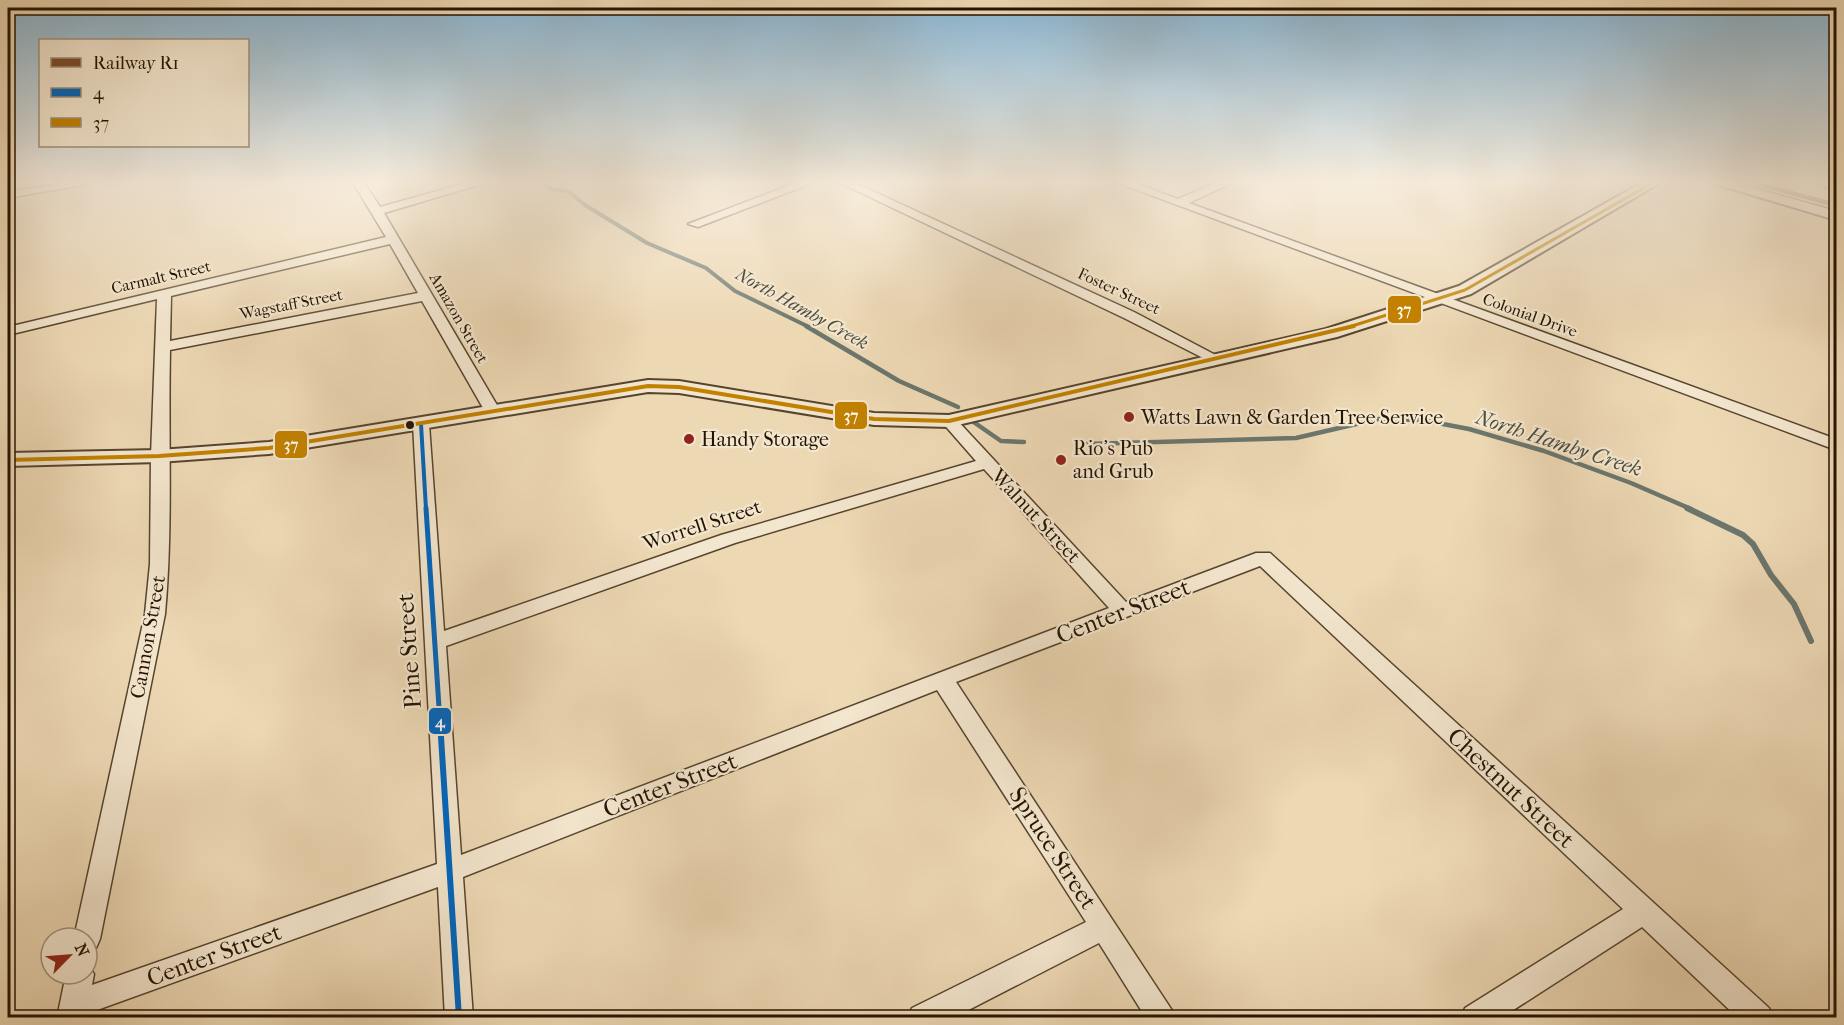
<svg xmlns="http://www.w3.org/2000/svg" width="1844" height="1025" font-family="'IM FELL French Canon',serif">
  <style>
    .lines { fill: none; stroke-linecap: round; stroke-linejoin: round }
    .stream-far2 { stroke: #6b766d; stroke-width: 4 }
    .stream-far1 { stroke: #6b766d; stroke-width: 4.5 }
    .stream { stroke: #6b766d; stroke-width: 6 }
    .minor-casing { stroke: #56442d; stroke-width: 3 }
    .tertiary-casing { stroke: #56442d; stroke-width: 4 }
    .secondary-casing { stroke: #241300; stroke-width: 2 }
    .minor { fill: #f3e6ce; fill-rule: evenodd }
    .tertiary { fill: #f3e6ce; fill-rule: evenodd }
    .secondary { fill: #f3e6ce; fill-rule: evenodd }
    .bus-1-far2-casing { stroke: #f3e6ce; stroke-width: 8 }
    .bus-1-far1-casing { stroke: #f3e6ce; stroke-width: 10 }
    .bus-1-casing { stroke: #f3e6ce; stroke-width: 10 }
    .bus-2-far1-casing { stroke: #f3e6ce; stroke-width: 6 }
    .bus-2-casing { stroke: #f3e6ce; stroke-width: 8 }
    .bus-1-far2 { stroke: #0065bd; stroke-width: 4 }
    .bus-1-far1 { stroke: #0065bd; stroke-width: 5 }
    .bus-1 { stroke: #0065bd; stroke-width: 6 }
    .bus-2-far1 { stroke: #c28100; stroke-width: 3 }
    .bus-2 { stroke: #c28100; stroke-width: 4 }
    .rail-1-casing { stroke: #f3e6ce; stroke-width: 8 }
    .rail-1 { stroke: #7a4b2a; stroke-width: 4.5 }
    .poi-dot { fill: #8f2418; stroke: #f3e6ce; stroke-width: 2 }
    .bus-dot { fill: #241300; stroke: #f3e6ce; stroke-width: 2 }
    .labels { text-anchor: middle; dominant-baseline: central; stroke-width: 4.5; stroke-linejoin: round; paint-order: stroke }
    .far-street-label { font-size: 16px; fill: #241300; stroke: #f3e6ce }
    .far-water-label { font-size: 18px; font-style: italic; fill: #4e4d3f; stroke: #f3e6ce }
    .poi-label { font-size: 20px; fill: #241300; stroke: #f3e6ce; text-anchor: start }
    .street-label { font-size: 20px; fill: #241300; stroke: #f3e6ce }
    .water-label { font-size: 21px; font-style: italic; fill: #4e4d3f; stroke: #f3e6ce }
    .near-street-label { font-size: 24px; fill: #241300; stroke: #f3e6ce }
    .line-badge { stroke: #f3e6ce; stroke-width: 2 }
    .badge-label { font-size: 16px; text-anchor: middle; font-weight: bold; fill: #fff }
  </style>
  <rect width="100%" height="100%" fill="#edd8b4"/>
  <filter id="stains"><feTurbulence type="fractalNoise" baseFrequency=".00333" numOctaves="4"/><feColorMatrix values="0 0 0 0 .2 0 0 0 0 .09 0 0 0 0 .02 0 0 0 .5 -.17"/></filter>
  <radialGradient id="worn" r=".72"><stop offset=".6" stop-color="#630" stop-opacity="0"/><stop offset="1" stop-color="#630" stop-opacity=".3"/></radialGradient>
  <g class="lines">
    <polyline class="stream-far2" points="541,181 551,189 568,191 585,205 647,243 706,268 735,291 809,327"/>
    <g class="stream-far1">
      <polyline points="806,326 899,381 958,407"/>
      <polyline points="975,423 1001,441 1024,442"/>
      <polyline points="1086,444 1296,438 1378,419 1422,420 1469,429 1544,451 1631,483 1691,509"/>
    </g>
    <polyline class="stream" points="1687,508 1743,535 1753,544 1771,575 1794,604 1811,641"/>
    <g class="minor-casing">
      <g id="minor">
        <polygon points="75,181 106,181 8,198 8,192"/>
        <path d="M352,181H363L380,207L473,181H492L384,213L501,412L499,415H487L422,301L170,350C168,438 173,527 165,614L100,939L96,948L87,952V938H74L145,614L150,564L151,456L157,299L8,335V327L386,237ZM390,244L418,293L170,341L171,296Z"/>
        <polygon points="801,181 818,181 698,227 688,224"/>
        <polygon points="836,181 851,181 1134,312 1225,360 1223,363 1213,363 1124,318"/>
        <polygon points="1113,181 1130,181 1178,199 1220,181 1236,181 1189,203 1836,439 1836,450"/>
        <path d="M949,416L955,418L1126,602L1256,553H1270L1769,1008L1773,1018H1738L1642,927L1501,1018H1461L1465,1008L1623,909L1260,566L956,682L1177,1018H1146L1099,943L953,1018H908L912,1008L1086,922L937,690L463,877L473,1018H445L438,887L86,1014L85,1018H57L66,974H87V963L94,974L92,985L437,864L413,424L415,421H427L429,424L444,631L721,535L976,461L941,421ZM984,469L1109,608L461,855L446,646L735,543Z"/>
      </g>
    </g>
    <g class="tertiary-casing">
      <g id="tertiary">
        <polygon points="1645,181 1663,181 1471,294 1337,337 949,427 874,425 679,393 648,392 269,454 159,462 8,466 8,453 159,450 269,442 648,380 679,381 874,413 949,415 1326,329 1459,286"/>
        <polygon points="1705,181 1729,181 1836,211 1836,220"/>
      </g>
    </g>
    <g class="secondary-casing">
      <polygon id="secondary" points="1812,181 1836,181 1836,190 1814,184"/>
    </g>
    <use href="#minor" class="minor"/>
    <use href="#tertiary" class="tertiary"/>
    <use href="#secondary" class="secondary"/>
    <g class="bus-1-far2-casing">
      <polyline id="bus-1-far2" points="421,424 426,509"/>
    </g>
    <g class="bus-1-far1-casing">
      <polyline id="bus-1-far1" points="426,508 441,738"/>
    </g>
    <g class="bus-1-casing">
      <polyline id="bus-1" points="441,737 459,1018"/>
    </g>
    <g class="bus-2-far1-casing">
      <polyline id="bus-2-far1" points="1349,327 1465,290 1656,181"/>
    </g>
    <g class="bus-2-casing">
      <polyline id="bus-2" points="8,460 159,456 269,448 648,386 679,387 874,419 949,421 1354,326"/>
    </g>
    <use href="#bus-1-far2" class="bus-1-far2"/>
    <use href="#bus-1-far1" class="bus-1-far1"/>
    <use href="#bus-1" class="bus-1"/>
    <use href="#bus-2-far1" class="bus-2-far1"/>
    <use href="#bus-2" class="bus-2"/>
    <g class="rail-1-casing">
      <polyline id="rail-1" points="1747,181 1836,205"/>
    </g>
    <use href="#rail-1" class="rail-1"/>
  </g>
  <linearGradient id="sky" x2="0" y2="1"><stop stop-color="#89b6d4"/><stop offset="0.56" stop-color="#f7eddd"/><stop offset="1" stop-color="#f7eddd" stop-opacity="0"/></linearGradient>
  <rect width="1844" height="325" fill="url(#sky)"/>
  <g class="poi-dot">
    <circle cx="1129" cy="417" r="6"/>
    <circle cx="689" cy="439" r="6"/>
    <circle cx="1061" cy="460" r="6"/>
  </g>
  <circle class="bus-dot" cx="410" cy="425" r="5"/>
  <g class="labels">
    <g class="far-street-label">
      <text transform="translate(161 277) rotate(-13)">Carmalt Street</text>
      <text transform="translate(1119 291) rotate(25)">Foster Street</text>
      <text transform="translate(291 304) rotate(-11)">Wagstaff Street</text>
      <text transform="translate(1530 315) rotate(20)">Colonial Drive</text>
      <text transform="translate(459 318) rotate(60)">Amazon Street</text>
    </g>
    <g class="far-water-label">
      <text transform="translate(802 309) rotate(29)">North Hamby Creek</text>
    </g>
    <g class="poi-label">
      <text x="1141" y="417">Watts Lawn &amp; Garden Tree Service</text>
      <text x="701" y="439">Handy Storage</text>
      <text x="1073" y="448">Rio's Pub<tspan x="1073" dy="23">and Grub</tspan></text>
    </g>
    <g class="street-label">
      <text transform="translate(1036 516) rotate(47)">Walnut Street</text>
      <text transform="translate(702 525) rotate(-18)">Worrell Street</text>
      <text transform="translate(148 637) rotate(-80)">Cannon Street</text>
    </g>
    <g class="water-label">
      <text transform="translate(1559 443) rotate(18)">North Hamby Creek</text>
    </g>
    <g class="near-street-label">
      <text transform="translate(1123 611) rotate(-21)">Center Street</text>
      <text transform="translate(409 651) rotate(-94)">Pine Street</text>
      <text transform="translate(670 785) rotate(-21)">Center Street</text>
      <text transform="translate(1511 788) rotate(43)">Chestnut Street</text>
      <text transform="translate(1053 848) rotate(57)">Spruce Street</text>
      <text transform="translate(214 955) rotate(-20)">Center Street</text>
    </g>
  </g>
  <g class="line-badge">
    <rect x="1387" y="295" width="35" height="29" rx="6" fill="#c28100"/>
    <rect x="834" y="401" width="34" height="29" rx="6" fill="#c28100"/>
    <rect x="274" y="430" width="34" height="29" rx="6" fill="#c28100"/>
    <rect x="428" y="707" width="24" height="28" rx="6" fill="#0065bd"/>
  </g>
  <g class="badge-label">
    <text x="1404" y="315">37</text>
    <text x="851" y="421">37</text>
    <text x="291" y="450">37</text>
    <text x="440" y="727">4</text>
  </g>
  <rect width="1844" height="1025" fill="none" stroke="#edd8b4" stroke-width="30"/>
  <rect x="9" y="9" width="1826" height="1007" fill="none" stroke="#241300" stroke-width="3"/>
  <rect x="15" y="15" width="1814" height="995" fill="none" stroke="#241300" stroke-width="1.5"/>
  <rect x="39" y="39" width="210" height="108" fill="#f3e6ce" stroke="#a0927c" stroke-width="1.5"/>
  <rect x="51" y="58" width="30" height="9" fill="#7a4b2a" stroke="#a0927c" stroke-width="1.5"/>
  <text x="93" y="69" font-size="18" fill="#241300">Railway R1</text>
  <rect x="51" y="88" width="30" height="9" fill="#0065bd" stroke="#a0927c" stroke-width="1.5"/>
  <text x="93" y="99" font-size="18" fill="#241300">4</text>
  <rect x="51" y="118" width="30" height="9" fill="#c28100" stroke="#a0927c" stroke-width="1.5"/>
  <text x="93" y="129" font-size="18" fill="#241300">37</text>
  <g transform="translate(69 956) rotate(65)"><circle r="28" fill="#f3e6ce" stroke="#a0927c" stroke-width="1.5"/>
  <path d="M0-4.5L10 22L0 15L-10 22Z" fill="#8f2418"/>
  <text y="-9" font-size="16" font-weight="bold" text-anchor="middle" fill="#241300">N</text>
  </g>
  <rect width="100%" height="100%" filter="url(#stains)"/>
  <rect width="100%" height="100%" fill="url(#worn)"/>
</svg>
